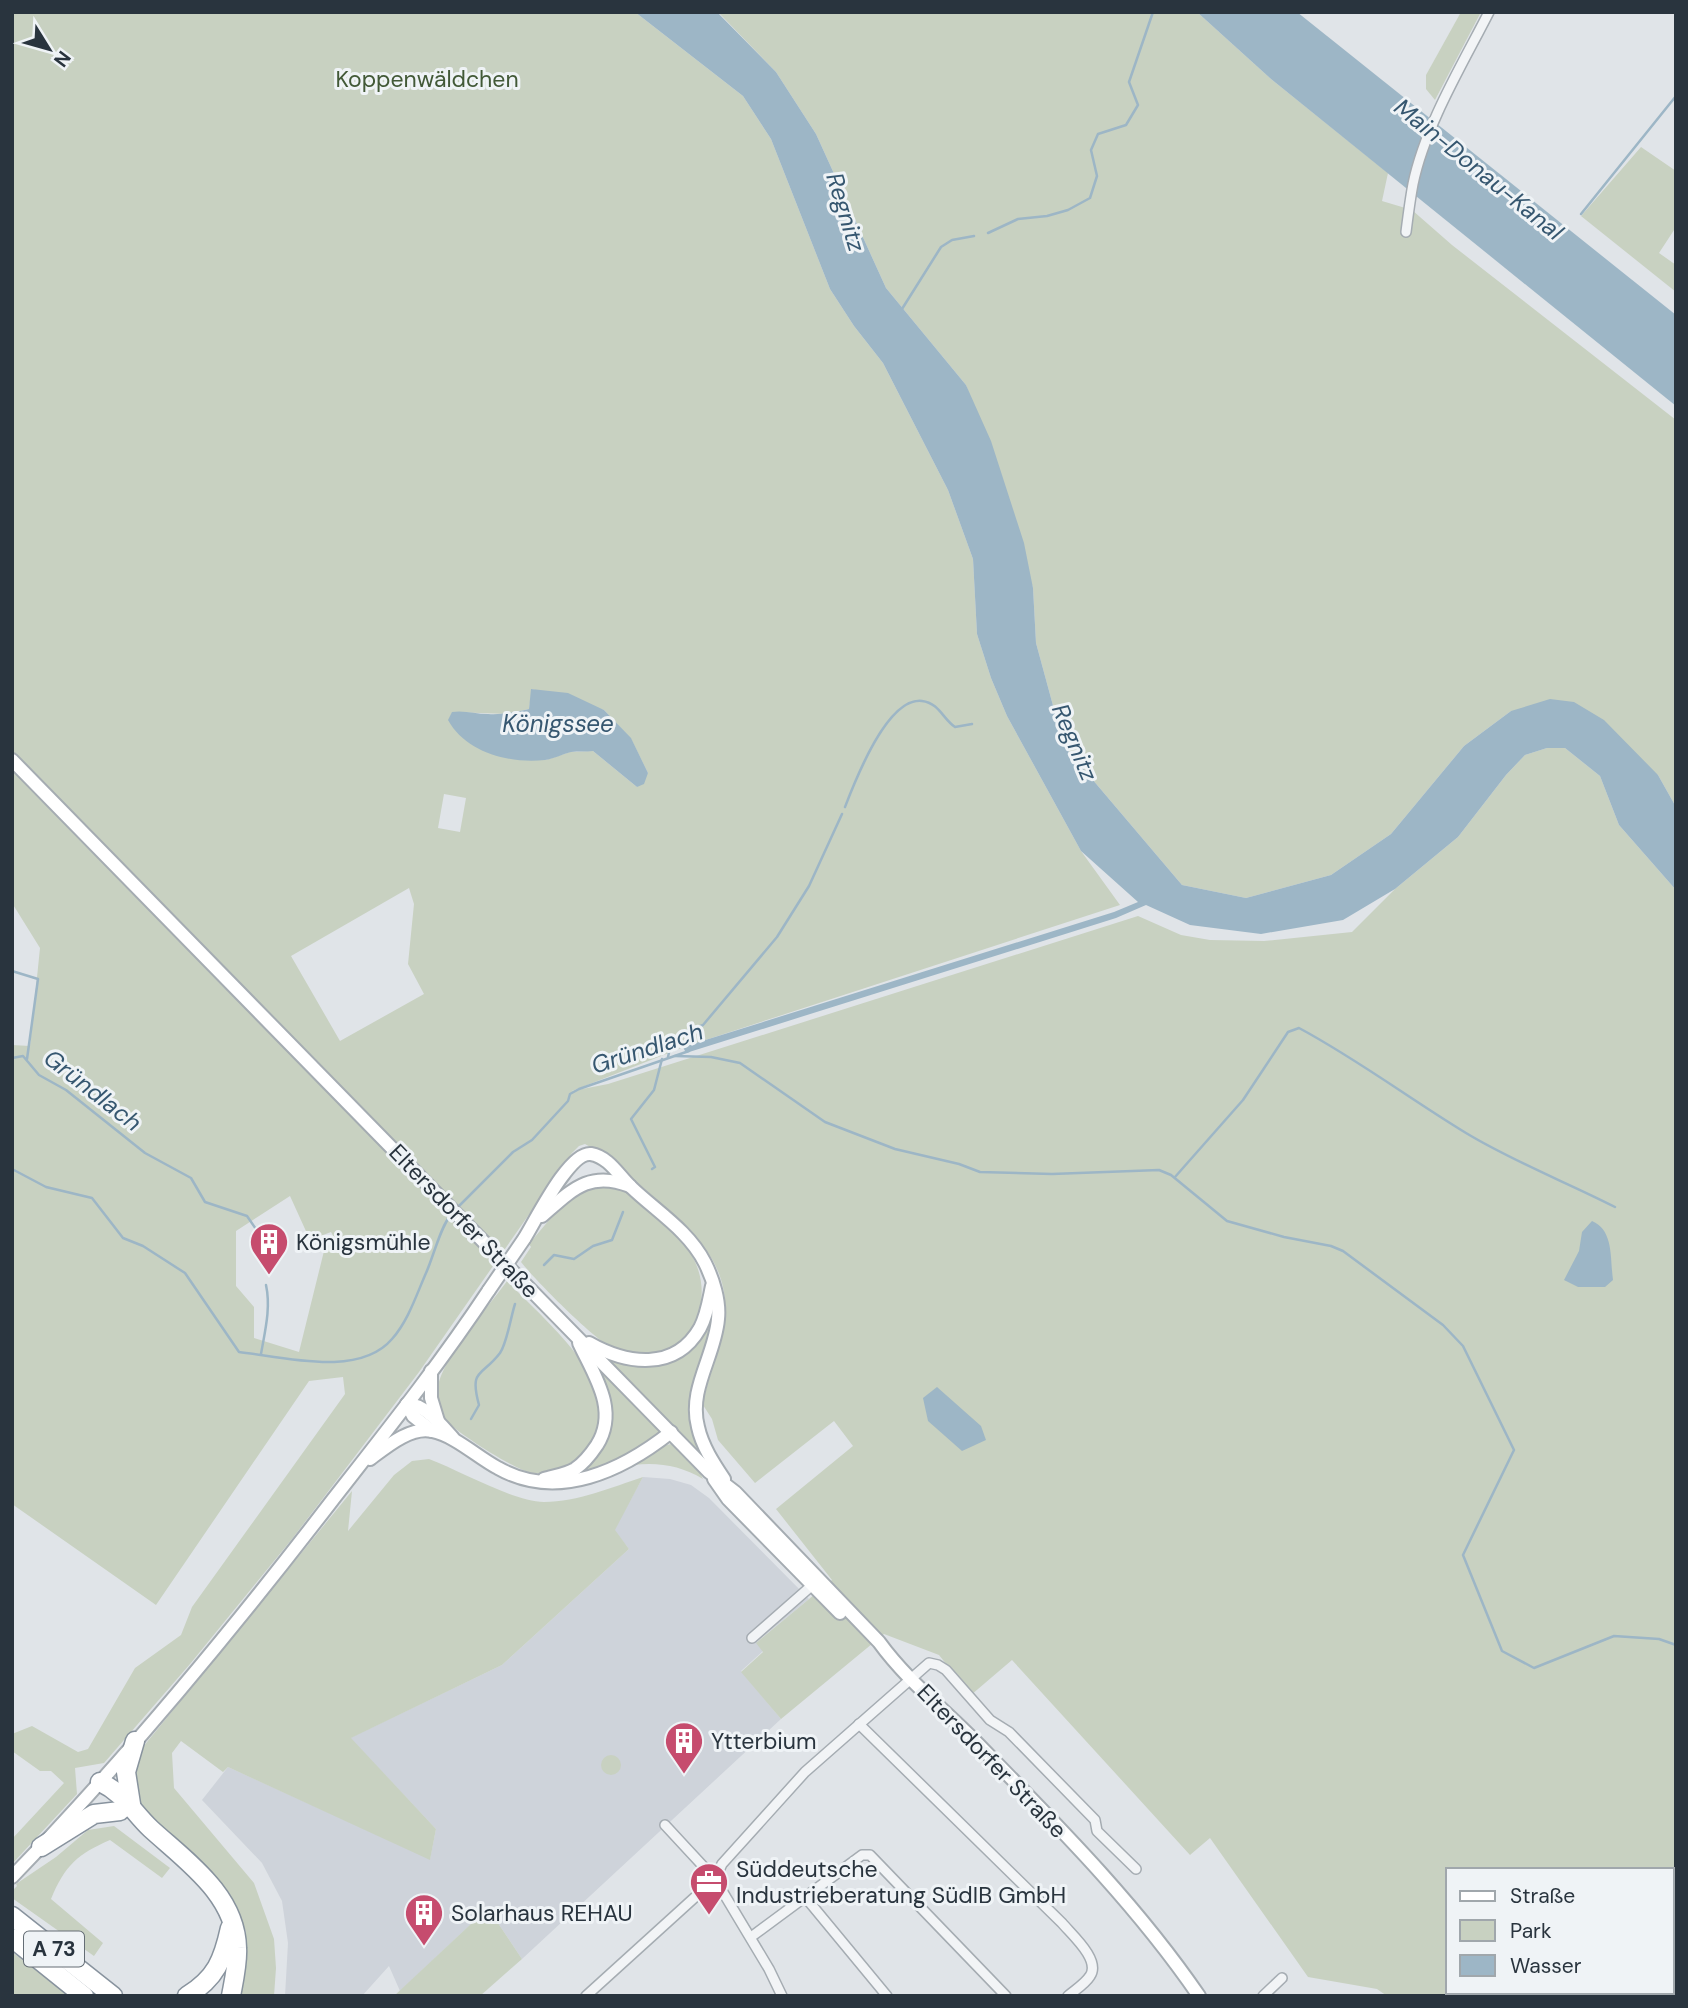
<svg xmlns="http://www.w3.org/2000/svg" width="1688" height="2008" font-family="'DM Sans',sans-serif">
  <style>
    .built { fill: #ced3da }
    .green { fill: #c8d1c1; fill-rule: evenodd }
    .water { fill: #9db6c6 }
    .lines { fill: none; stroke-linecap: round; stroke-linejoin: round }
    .stream { stroke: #9db6c6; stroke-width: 2.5 }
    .minor-casing { stroke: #a5acb2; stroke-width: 12 }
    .secondary-casing { stroke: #a5acb2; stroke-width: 16 }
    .motorway-casing { stroke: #88939e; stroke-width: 21 }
    .minor { stroke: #f2f4f6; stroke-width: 9 }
    .secondary { stroke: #fff; stroke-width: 12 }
    .motorway { stroke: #fff; stroke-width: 18 }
    .secondary-bridge-casing { stroke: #a5acb2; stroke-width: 16; stroke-linecap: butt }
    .secondary-bridge { stroke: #fff; stroke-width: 12 }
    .labels { text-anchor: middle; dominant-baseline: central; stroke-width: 6; stroke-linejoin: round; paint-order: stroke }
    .shield { fill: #eff3f6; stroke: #646d75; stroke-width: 2 }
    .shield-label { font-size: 21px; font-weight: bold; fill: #29343e }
    .park-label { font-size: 23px; fill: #425937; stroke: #eff3f6 }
    .street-label { font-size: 23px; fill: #29343e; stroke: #eff3f6 }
    .poi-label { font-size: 23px; fill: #29343e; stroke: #eff3f6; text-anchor: start }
    .water-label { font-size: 24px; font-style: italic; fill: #365770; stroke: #eff3f6 }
  </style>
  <rect width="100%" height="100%" fill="#e0e4e8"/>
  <polygon class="built" points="643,1477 670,1479 691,1485 709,1498 809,1599 757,1642 763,1651 741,1671 781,1719 522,1959 488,1908 400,1991 389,1966 362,1996 285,1996 288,1943 282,1901 262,1863 202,1800 228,1767 430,1859 436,1829 350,1738 502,1665 629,1549 614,1530"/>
  <g class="green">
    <path d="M12,12H635L743,96L771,139L830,289L854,326L883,363L948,490L973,559L977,634L991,678L1007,716L1081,851L1120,905L684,1047L572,1091L608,1084L1138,916L1181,935L1210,940L1264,941L1352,932L1395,889L1458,837L1506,775L1525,755L1547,748H1565L1600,776L1619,825L1676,890V1996H1573L1563,1992H1672V1870H1448V1992H1542L1540,1996H1387L1377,1989L1308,1977L1210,1838L1190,1855L1012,1660L971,1695L939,1655L884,1634L781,1719L741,1672L763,1652L756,1643L832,1580L776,1509L853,1446L834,1421L755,1483L718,1440L712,1419L703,1405C708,1373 724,1343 725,1311C726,1292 721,1275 712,1259C695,1230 616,1161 585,1144L579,1146L572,1153L419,1372L292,1539L190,1664L104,1763L75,1768L77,1794L12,1864V1839L64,1783L51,1771H40L12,1751V1734L32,1726L78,1752L88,1749L135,1668L181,1635L192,1607L345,1394L343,1377L309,1381L156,1605L12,1504V1045L30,1046L40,948L12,903ZM532,689L604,710L631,739L648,773L637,787L593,751L570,752L546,760L452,712L507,714L529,709ZM444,794L466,798L460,832L438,828ZM409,888L414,904L408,964L424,994L340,1041L291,956ZM290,1196L310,1240L331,1232L336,1241L325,1247L299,1352L254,1338V1307L236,1286V1231Z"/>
    <polygon points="718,12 1197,12 1271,79 1388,173 1382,201 1412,210 1452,245 1676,420 1676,807 1658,775 1511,711 1464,746 1391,834 1331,875 1246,898 1182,885 1064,746 1036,643 1033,588 966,385 886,288 816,134 776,72"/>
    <polygon points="1461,12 1481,12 1435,100 1426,89 1426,75"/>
    <polygon points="1641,147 1676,171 1676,227 1659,253 1676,265 1676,292 1581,216"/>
    <path d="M616,1184C644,1201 674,1226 691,1254C722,1306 682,1372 619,1352C598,1344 536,1281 521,1262L531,1247L529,1244L565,1201L582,1189Z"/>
    <path d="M507,1281C535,1310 586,1354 597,1392C610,1435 577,1477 533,1473C518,1472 457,1433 447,1421C441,1412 438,1402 438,1391C437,1363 492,1303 507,1281Z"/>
    <polygon points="711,1311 714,1312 694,1387 712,1465 609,1360 642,1366 674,1360"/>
    <polygon points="594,1364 662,1431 635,1454 581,1474 580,1472 597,1455 608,1434"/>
    <path d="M671,1444L698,1469L703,1479C681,1466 659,1462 634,1465L658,1447Z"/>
    <path d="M429,1459C461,1471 512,1501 544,1502C578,1502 612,1487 643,1477L615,1530L629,1549L502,1665L351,1738L436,1829L430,1860L228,1767L223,1772L181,1741L172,1753L174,1788L254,1883L274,1939L276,1968L274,1996H240L246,1962V1931L219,1884L145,1815L130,1790L138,1753L352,1491L348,1531L394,1475L412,1461Z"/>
    <circle cx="611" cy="1765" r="10"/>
    <path d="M114,1826L170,1868L162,1878L110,1840C78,1854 65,1865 51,1899L103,1943L94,1956L12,1898V1891L17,1886L16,1884L56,1857L88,1830Z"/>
    <polygon points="488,1908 522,1959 480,1996 394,1996"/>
    <polygon points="12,1952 69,1996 12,1996"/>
  </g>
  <g class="water">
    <polygon points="635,12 717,12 776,72 816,134 886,288 966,385 991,441 1024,543 1033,588 1036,643 1064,746 1182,885 1246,898 1331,875 1391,834 1464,746 1511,711 1550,699 1574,702 1604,720 1658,775 1676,807 1676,890 1619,825 1600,776 1565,748 1547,748 1525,755 1506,775 1458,837 1395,889 1343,920 1261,934 1190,925 1146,905 1116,918 686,1053 683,1047 1114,912 1138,902 1081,851 1007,716 991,678 977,634 973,559 948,490 883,363 854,326 830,289 771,139 743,96"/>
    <polygon points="1197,12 1297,12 1676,315 1676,406 1271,79"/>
    <path d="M531,689L568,693L604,710L631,738L648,773L644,784L637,787L593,751C586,752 578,751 571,752C562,754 554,759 545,760C511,764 466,753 448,720L452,712C464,710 476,714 488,714C502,715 515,712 529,709Z"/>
    <path d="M1592,1221C1614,1230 1610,1259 1613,1280L1605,1287H1578L1564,1280L1579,1251L1582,1232Z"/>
    <polygon points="937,1387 981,1426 986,1440 962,1451 928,1421 923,1398"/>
  </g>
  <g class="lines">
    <g class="stream">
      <polyline points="1581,214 1676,96"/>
      <polyline points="988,233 1018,219 1047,216 1068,210 1090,198 1097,176 1091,150 1098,134 1126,125 1138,105 1129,82 1153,12"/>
      <polyline points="902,309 941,247 952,240 974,236"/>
      <path d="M845,807C855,781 887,697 922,701C939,703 943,719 955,727L972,724"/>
      <polyline points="12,971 38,979 27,1059"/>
      <polyline points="675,1056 711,1057 740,1063 825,1122 895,1149 959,1164 980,1172 1052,1174 1159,1170 1171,1175 1227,1221 1284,1237 1331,1246 1343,1251 1443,1325 1463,1346 1514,1450 1463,1555 1502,1651 1534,1668 1614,1636 1659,1639 1676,1645"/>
      <polyline points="668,1057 672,1040 680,1034 703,1025 777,937 809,886 842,814"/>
      <polyline points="12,1058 23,1056 39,1075 66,1090 145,1153 191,1178 205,1202 247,1216 260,1235 262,1262"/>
      <path d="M12,1169L46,1187L92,1198L123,1238L143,1246L185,1273L239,1352C283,1357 359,1378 392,1339C408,1321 416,1296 426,1273C433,1258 441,1225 451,1215"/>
      <polyline points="652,1169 655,1167 631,1119 654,1090 662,1059"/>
      <path d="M1175,1177L1243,1100L1288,1032L1299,1028C1357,1059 1410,1099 1466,1133C1514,1162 1566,1182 1615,1207"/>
      <polyline points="458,1207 513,1152 532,1140 568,1101 570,1094 579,1089 689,1051"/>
      <polyline points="544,1265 554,1255 574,1259 593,1246 612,1240 623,1212"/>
      <path d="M261,1354C265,1331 271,1308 266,1285"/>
      <path d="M471,1419L479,1405C469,1368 482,1377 500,1353C507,1343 511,1316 515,1304"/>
    </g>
    <g class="minor-casing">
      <g id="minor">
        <path d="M1406,232C1408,216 1410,200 1413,184C1425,126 1462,65 1489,12"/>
        <polyline points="752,1638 817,1581"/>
        <path d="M859,1724L1062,1923C1072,1935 1101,1960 1090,1976C1085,1984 1075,1990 1068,1996"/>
        <polyline points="665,1825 715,1879 769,1969 782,1996"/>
        <polyline points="806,1898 887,1996"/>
        <polyline points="751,1937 862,1855 870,1855 1006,1996"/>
        <polyline points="586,1996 715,1879 722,1864 805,1772 929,1663 938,1665 946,1670 990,1720 1009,1732 1095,1820 1097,1831 1136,1869"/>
        <polyline points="1263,1996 1282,1978"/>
      </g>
    </g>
    <g class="secondary-casing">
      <g id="secondary">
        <path d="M12,760L709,1472L735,1492L879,1642C905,1678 941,1707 972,1738C1052,1820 1134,1901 1199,1996"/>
        <path d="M542,1216C572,1190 589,1170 630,1186"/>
        <path d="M524,1239C535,1222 569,1151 591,1154C609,1157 619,1176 631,1187C656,1211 689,1231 705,1263C713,1279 720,1301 718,1319C715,1356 688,1389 698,1427C702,1446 714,1464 724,1479"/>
        <path d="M589,1343C626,1364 675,1372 700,1328C707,1315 709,1300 712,1286"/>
        <polyline points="431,1371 431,1398 438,1421"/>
        <path d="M407,1404C425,1404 441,1425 453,1438"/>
        <polyline points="407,1404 413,1416 432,1431"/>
        <path d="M370,1459C386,1447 411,1426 432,1431C456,1436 477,1457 498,1468C558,1502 623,1470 671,1432"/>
        <path d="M544,1479C554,1476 567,1474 575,1469C584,1463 591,1454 597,1445C619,1410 594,1375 579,1343"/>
        <polyline points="714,1479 728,1499 840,1613"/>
        <path d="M12,1877C126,1759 231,1632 331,1502C385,1433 440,1364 489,1290"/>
      </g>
    </g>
    <g class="motorway-casing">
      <g id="motorway">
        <path d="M100,1782C125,1794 132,1811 151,1829C186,1861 236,1895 237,1948C238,1963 234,1980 231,1996"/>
        <polyline points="131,1804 126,1772 135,1741"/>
        <polyline points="41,1847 94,1814 120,1811"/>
        <polyline points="12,1916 113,1996"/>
        <polyline points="12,1938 84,1996"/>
        <path d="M187,1996C216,1978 223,1960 230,1928"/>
      </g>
    </g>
    <use href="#minor" class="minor"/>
    <use href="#secondary" class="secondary"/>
    <use href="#motorway" class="motorway"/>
    <g class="secondary-bridge-casing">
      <polyline id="secondary-bridge" points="489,1290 524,1239"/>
    </g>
    <use href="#secondary-bridge" class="secondary-bridge"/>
  </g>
  <defs>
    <g id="building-pin" transform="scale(2.0125)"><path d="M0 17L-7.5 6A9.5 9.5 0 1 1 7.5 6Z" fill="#c64c6e" stroke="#eff3f6"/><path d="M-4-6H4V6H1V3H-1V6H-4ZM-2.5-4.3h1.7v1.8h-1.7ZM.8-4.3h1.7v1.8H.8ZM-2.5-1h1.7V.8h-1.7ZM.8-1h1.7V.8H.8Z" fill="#fff"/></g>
    <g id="office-pin" transform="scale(2.0125)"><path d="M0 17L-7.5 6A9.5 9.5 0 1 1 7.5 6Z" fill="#c64c6e" stroke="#eff3f6"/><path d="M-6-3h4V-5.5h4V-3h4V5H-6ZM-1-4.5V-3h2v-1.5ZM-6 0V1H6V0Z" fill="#fff"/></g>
  </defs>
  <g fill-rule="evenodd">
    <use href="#building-pin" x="269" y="1242"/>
    <use href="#building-pin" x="684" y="1741"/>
    <use href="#office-pin" x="709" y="1882"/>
    <use href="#building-pin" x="424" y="1913"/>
  </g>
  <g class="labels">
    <rect class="shield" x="24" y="1931.5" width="60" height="35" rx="5"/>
    <g class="shield-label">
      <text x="54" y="1949">A 73</text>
    </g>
    <g class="park-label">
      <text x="427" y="79">Koppenwäldchen</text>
    </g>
    <g class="street-label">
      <text transform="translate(464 1221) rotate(46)">Eltersdorfer Straße</text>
      <text transform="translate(992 1761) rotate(46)">Eltersdorfer Straße</text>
    </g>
    <g class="poi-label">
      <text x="296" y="1242">Königsmühle</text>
      <text x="711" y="1741">Ytterbium</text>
      <text x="736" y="1869">Süddeutsche<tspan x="736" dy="26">Industrieberatung SüdIB GmbH</tspan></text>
      <text x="451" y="1913">Solarhaus REHAU</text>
    </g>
    <g class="water-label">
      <text transform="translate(1479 169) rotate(39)">Main-Donau-Kanal</text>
      <text transform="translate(846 212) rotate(73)">Regnitz</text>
      <text x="558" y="723">Königssee</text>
      <text transform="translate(1075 742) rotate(67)">Regnitz</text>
      <text transform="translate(647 1048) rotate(-18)">Gründlach</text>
      <text transform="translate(93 1090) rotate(38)">Gründlach</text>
    </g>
  </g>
  <rect width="1688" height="2008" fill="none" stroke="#29343e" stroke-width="28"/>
  <rect x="1446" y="1868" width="228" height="126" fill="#eff3f6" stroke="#a0a7ac" stroke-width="2"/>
  <rect x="1460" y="1891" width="35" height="10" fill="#ffffff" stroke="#a0a7ac" stroke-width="2"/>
  <text x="1510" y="1903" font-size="21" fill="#29343e">Straße</text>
  <rect x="1460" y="1920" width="35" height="21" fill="#c8d1c1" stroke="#a0a7ac" stroke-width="2"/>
  <text x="1510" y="1938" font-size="21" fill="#29343e">Park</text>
  <rect x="1460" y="1955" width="35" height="21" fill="#9db6c6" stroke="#a0a7ac" stroke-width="2"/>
  <text x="1510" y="1973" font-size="21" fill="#29343e">Wasser</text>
  <g transform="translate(49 49) rotate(127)" stroke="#eff3f6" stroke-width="5" paint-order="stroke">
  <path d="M0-5L12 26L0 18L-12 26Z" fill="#29343e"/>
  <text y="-10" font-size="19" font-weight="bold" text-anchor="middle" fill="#29343e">N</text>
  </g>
</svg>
